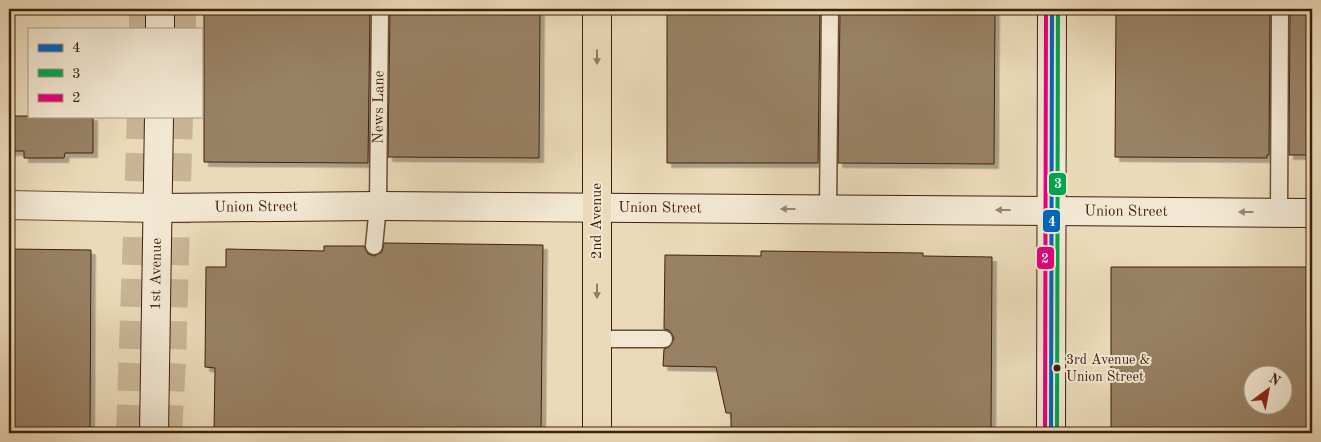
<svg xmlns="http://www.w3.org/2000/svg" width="1321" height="442" font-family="'Old Standard TT',serif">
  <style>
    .building { fill: #988165; stroke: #3f200b; fill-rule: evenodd; filter: url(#shadow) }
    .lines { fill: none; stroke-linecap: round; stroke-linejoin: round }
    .highway-tunnel { stroke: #c9b596; stroke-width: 28; stroke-dasharray: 28 14; stroke-linecap: butt }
    .lane-casing { stroke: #6a4e36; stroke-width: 19 }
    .street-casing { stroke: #6a4e36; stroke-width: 30 }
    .secondary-casing { stroke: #3f200b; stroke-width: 30 }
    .primary-casing { stroke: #3f200b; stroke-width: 30 }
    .lane { stroke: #f2e7d2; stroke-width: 16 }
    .street { stroke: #f2e7d2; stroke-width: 28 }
    .secondary { stroke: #f2e7d2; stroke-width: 28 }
    .primary { stroke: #ebdab9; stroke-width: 28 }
    .bus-1-casing { stroke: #f2e7d2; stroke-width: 8 }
    .bus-2-casing { stroke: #f2e7d2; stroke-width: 8 }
    .bus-3-casing { stroke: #f2e7d2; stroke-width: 8 }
    .bus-1 { stroke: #0065bd; stroke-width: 4 }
    .bus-2 { stroke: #00a651; stroke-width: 4 }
    .bus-3 { stroke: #e5007d; stroke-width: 4 }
    .oneway { fill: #957d62 }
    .oneway2 { fill: #98846e }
    .bus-dot { fill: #3f200b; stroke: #f2e7d2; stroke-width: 2 }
    .labels { text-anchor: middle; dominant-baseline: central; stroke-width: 4; stroke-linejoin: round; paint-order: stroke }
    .bus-label { font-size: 14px; fill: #3f200b; stroke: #f2e7d2; text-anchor: start }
    .street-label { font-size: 15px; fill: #3f200b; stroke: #f2e7d2 }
    .line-badge { stroke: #f2e7d2; stroke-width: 2 }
    .badge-label { font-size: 14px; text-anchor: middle; font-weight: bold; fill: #fff }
  </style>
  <defs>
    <filter id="shadow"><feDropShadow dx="4.5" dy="4.5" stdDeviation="0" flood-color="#0004"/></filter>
  </defs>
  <rect width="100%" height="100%" fill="#ebdab9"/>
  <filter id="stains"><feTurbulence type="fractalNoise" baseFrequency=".004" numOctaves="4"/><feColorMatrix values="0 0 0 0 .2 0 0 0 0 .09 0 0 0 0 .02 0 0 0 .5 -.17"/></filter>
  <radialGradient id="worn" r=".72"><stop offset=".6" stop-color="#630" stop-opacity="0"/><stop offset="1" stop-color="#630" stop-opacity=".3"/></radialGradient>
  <g class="building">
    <polygon points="204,9 370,9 368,163 204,162"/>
    <polygon points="390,9 540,9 539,158 388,157"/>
    <polygon points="667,9 820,9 818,163 667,163"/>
    <polygon points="840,9 995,9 994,164 838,163"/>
    <polygon points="1116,9 1270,9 1269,155 1267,155 1267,158 1115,157"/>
    <polygon points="1290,9 1312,9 1312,155 1289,155"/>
    <polygon points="9,116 93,116 93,153 65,153 64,158 24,158 24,151 9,151"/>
    <polygon points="384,243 543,245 541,433 214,433 215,368 205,367 206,267 226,267 226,249 324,251 324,246 364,246 368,254 374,256 382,252"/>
    <polygon points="9,249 91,250 90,433 9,433"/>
    <polygon points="761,251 923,253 923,256 992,257 991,433 731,433 731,413 726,413 716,367 663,366 664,349 669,347 674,339 672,334 669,330 664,329 665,255 761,256"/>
    <path d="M1111,267H1312V433H1111ZM1254,374H1284V404H1254Z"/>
  </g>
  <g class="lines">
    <g class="highway-tunnel">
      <polyline points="143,29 143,9"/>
      <polyline points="182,29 182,9"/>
      <polyline points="130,433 141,116"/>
      <polyline points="168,433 172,362 179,116"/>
    </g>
    <g class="lane-casing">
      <g id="lane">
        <polyline points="828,209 830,9"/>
        <polyline points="1279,212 1280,9"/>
        <path id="s1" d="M374,246L378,206L380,9"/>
        <polyline points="597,339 664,339"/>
      </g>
    </g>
    <g class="street-casing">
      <polyline id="street" points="9,205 158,208"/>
    </g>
    <g class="secondary-casing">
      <g id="secondary">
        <polyline points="160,29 160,9"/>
        <path id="s2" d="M158,208L378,206L1312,213"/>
        <path id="s3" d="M154,433L159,116"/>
        <polyline points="1051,433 1052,9"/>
      </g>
    </g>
    <g class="primary-casing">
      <polyline id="primary" points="597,433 597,9"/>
    </g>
    <use href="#lane" class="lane"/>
    <use href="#street" class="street"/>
    <use href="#secondary" class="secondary"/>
    <use href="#primary" class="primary"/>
    <g class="bus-1-casing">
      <polyline id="bus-1" points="1051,433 1052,9"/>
    </g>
    <g class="bus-2-casing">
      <polyline id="bus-2" points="1057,433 1058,9"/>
    </g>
    <g class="bus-3-casing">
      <polyline id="bus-3" points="1045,433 1046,9"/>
    </g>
    <use href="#bus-1" class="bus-1"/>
    <use href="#bus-2" class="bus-2"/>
    <use href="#bus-3" class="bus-3"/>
  </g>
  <defs><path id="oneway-solid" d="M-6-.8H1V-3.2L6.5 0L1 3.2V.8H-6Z" transform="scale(1.25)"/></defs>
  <g class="oneway">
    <use href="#oneway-solid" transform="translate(597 57) rotate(90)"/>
    <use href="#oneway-solid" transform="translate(597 291) rotate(90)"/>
  </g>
  <g class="oneway2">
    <use href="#oneway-solid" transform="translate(788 209) rotate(-180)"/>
    <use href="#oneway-solid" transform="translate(1003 210) rotate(-180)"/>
    <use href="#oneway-solid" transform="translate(1246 212) rotate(-180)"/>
  </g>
  <circle class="bus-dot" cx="1057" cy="368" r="4.5"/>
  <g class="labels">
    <g class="bus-label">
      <text x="1066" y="360">3rd Avenue &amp;<tspan x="1066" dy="17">Union Street</tspan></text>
    </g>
    <g class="street-label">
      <text stroke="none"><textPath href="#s1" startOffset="139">News Lane</textPath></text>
      <text stroke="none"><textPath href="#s2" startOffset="98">Union Street</textPath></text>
      <text stroke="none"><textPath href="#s2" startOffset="502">Union Street</textPath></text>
      <text stroke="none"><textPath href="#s2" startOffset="968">Union Street</textPath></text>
      <text transform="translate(597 221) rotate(-90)">2nd Avenue</text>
      <text stroke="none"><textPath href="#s3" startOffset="159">1st Avenue</textPath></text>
    </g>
  </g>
  <g class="line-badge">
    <rect x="1048" y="172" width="19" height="24" rx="5" fill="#00a651"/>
    <rect x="1042" y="209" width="19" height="24" rx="5" fill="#0065bd"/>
    <rect x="1036" y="246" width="19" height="24" rx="5" fill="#e5007d"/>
  </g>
  <g class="badge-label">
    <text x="1058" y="188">3</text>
    <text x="1052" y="226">4</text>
    <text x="1045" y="263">2</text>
  </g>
  <rect width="1321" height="442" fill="none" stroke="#ebdab9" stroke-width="30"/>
  <rect x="10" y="10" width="1301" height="422" fill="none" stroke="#3f200b" stroke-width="2.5"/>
  <rect x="15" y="15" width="1291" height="412" fill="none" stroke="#3f200b"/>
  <rect x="28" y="28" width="175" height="90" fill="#f2e7d2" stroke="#aa9782"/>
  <rect x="38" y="44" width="25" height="8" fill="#0065bd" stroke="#aa9782"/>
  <text x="72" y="52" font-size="15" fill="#3f200b">4</text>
  <rect x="38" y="69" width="25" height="8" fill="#00a651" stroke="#aa9782"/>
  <text x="72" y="78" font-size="15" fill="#3f200b">3</text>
  <rect x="38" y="94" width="25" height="8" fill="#e5007d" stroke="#aa9782"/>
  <text x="72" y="102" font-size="15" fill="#3f200b">2</text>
  <g transform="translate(1268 390) rotate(32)"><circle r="24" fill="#f2e7d2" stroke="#aa9782"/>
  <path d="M0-4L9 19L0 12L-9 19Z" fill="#8f2418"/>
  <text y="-8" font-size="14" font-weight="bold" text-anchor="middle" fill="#3f200b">N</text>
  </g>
  <rect width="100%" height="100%" filter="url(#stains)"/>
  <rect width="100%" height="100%" fill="url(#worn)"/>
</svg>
